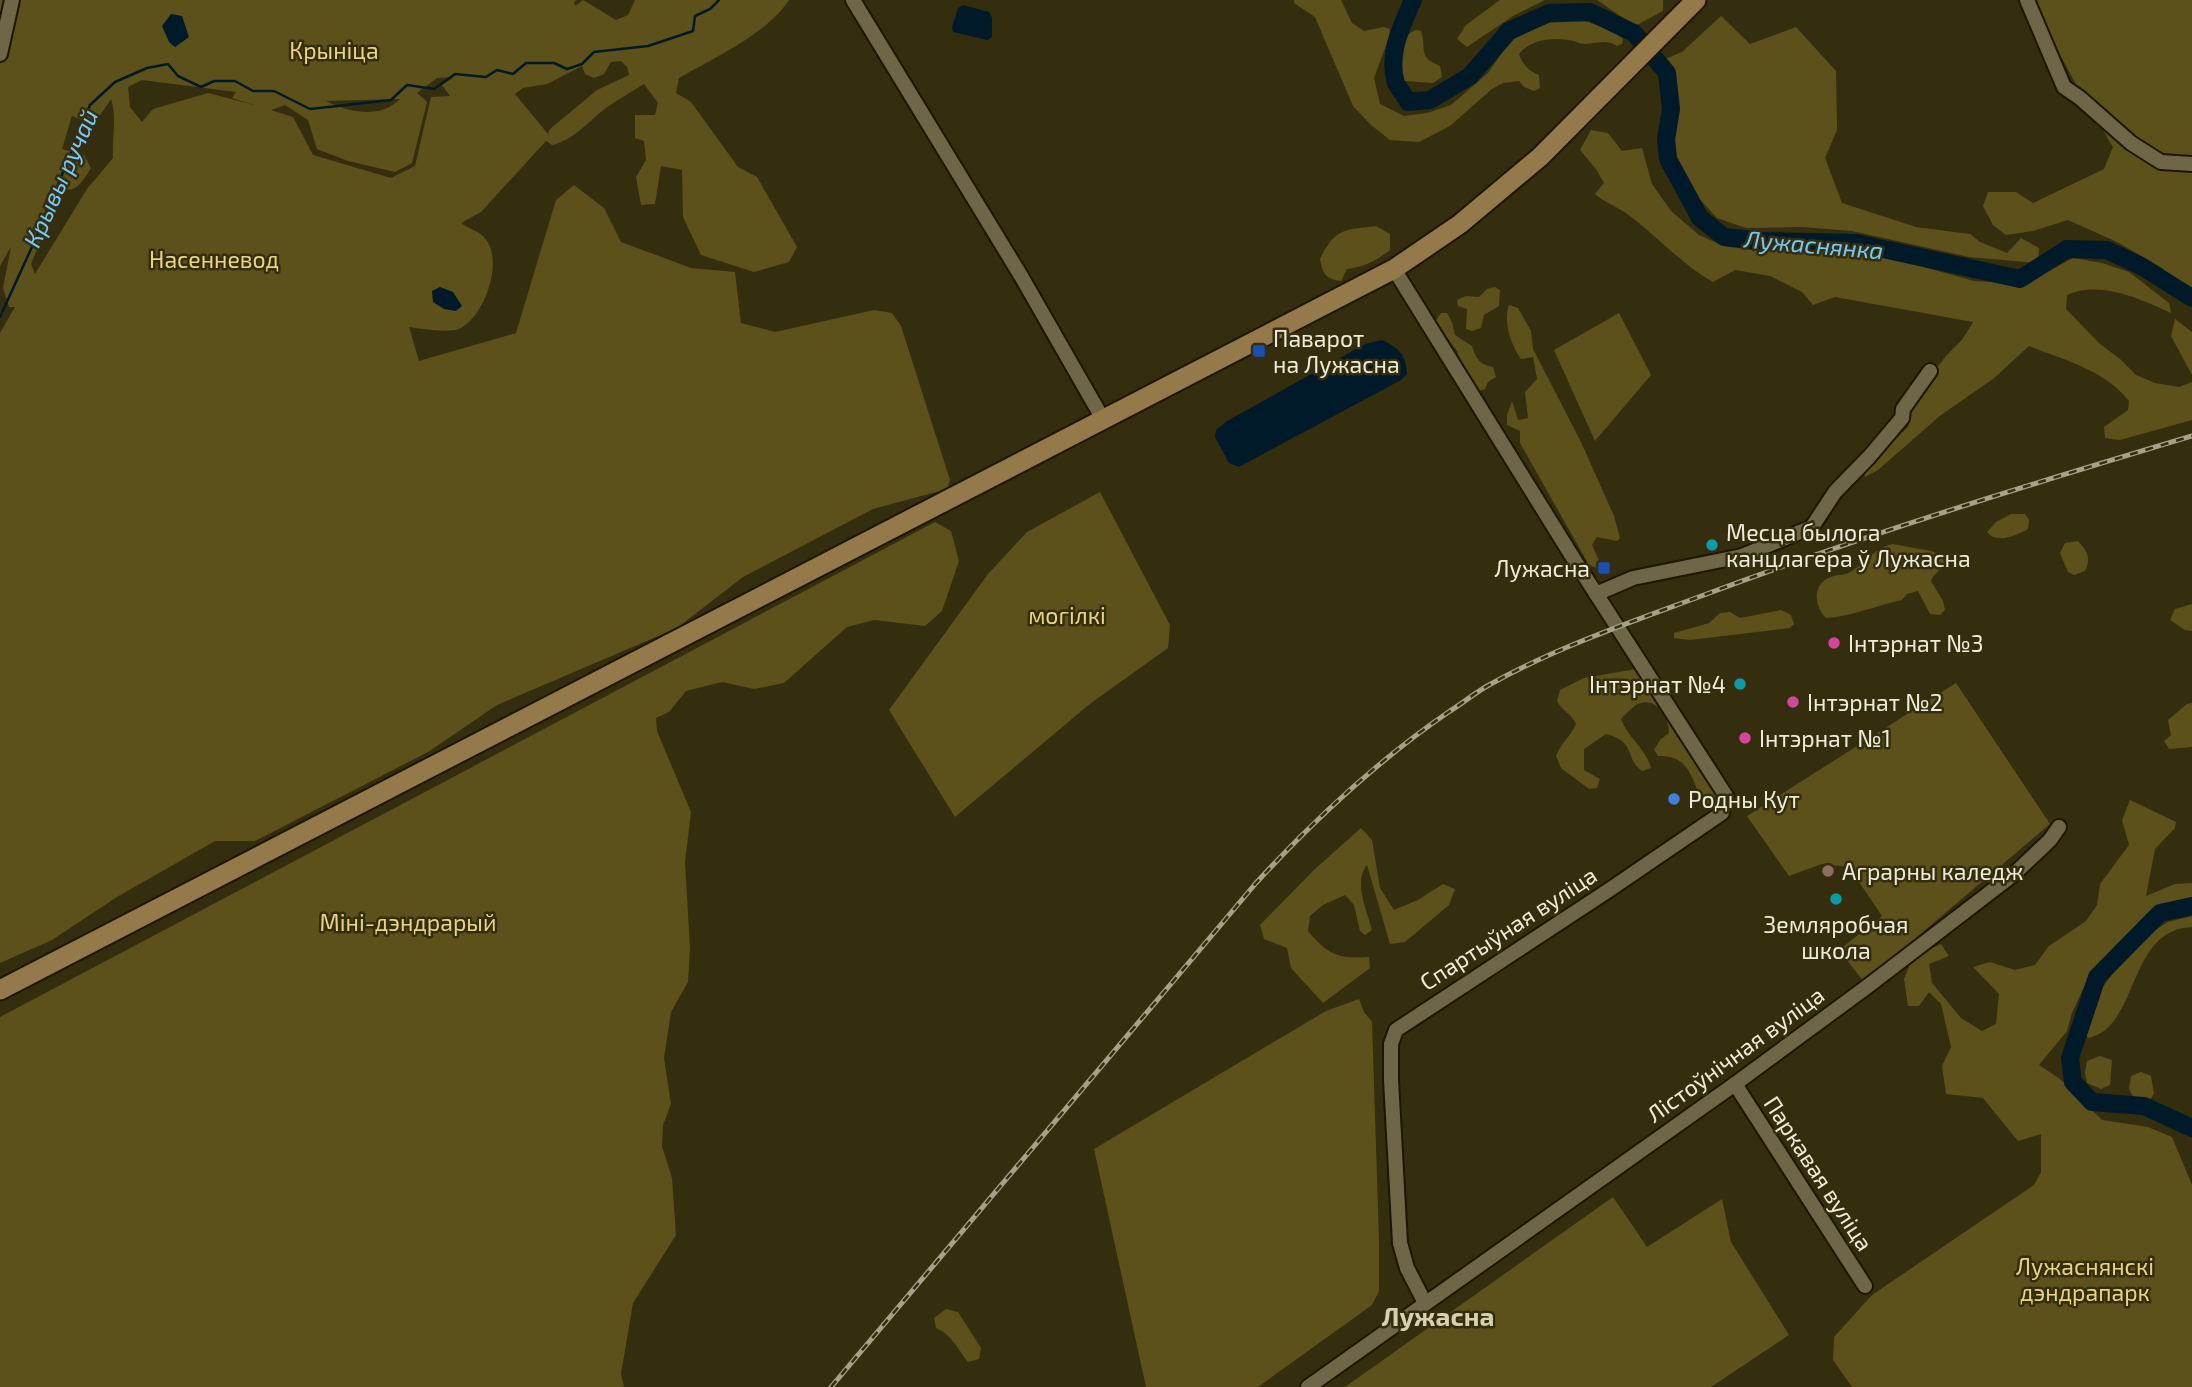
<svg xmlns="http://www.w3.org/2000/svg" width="2192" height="1387" font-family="'Exo 2',sans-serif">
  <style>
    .green { fill: #5c501b; fill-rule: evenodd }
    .water { fill: #001a29 }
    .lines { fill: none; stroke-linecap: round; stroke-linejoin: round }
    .stream { stroke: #001a29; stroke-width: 2.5 }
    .river { stroke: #001a29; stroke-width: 18 }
    .minor-casing { stroke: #1d1600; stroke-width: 18 }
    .major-casing { stroke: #1d1600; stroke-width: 23 }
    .minor { stroke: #6e6646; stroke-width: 14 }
    .major { stroke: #94794a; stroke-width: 19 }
    .rail-casing { stroke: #a6a189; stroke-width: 5 }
    .rail { stroke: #352e0e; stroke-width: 2.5; stroke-dasharray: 8; stroke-linecap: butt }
    .transit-dot { fill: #1a4fb4; stroke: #352e0e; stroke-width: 2.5 }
    .culture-dot { fill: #0f9aa8; stroke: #352e0e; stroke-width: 2.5 }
    .hotel-dot { fill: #d1479c; stroke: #352e0e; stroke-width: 2.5 }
    .shop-dot { fill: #3f7fe0; stroke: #352e0e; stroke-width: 2.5 }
    .education-dot { fill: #8d6e63; stroke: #352e0e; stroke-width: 2.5 }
    .labels { text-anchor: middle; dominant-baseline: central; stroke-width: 5; stroke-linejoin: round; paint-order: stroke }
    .park-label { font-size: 23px; fill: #ead57e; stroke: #352e0e }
    .poi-label { font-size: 23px; fill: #efebd9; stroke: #352e0e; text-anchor: start }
    .street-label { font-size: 23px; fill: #efebd9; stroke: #352e0e }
    .water-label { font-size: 24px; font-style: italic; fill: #72c9fb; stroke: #352e0e }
    .quarter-label { font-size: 26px; font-weight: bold; fill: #d9d1ad; stroke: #352e0e }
  </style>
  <rect width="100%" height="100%" fill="#352e0e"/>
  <g class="green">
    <path d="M0,0H577L574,2L575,6L583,0L616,20L628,15L635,0H789C767,34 714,58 679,78L676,93L691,102L738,167L757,177L797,247L789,262L754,272L701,255L683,217L682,170L661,166L655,204L641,205L636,177L646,160L644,141L635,138V115H655L658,103L644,84C632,92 618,99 606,108C589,121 574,140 552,145L546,141L481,212L461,223C467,228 479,231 484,237C505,259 485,317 459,329C448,333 421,329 409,327L419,361L516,333L556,200L574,185L604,208L621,242L691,268L735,272L741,323L775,332L874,310L892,313L901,326L950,480L947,489L873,509L743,577L677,628L497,705L428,752L255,841H215L117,897L52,940L0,963V333L15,307H9L3,288L11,247L0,266ZM621,61L627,67L629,75L597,90L550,129L548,134L515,94L523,88L547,84L582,66L585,74L594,78L604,74L611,62ZM454,77L442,85L450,96L431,97L415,166L391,178L313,155L293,117L271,110L285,105L308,120L317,149L348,161L395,172L412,163L427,102L417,93L437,78ZM142,80L236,92L232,98L254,105L208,93L153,109L142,122L130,107L128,87ZM111,99C117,116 112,138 113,158L87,189L35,274L31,264L44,233L45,200L51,188C75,193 78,189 91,168L84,155L62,149L72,116L90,123L101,114ZM400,99C380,119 351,113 326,101Z"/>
    <path d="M1294,0H1341L1352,23L1364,31L1384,27L1390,29L1389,37L1374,78L1380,104L1404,116L1427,113L1451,105L1488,73L1510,41L1545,23L1585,21L1611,30L1623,39L1622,44L1617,46C1606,39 1598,43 1585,44C1580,44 1575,41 1569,40C1551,37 1530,40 1519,54C1523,65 1528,70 1539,75L1540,88L1534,91L1524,87L1519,81L1503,83L1492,89L1450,126L1419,142L1390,140L1371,125L1353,106L1315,17L1294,3Z"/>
    <polygon points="1500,0 1545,0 1513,16 1467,47 1457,39 1466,25"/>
    <polygon points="1597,0 1663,0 1663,11 1635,26"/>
    <path d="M2037,0H2192V300L2162,268L2117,242L2068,220L2033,231L2006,235L1993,225L1983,206L1988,192H2016L2033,203L2104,169L2113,147C2085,100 2055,53 2037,0Z"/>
    <polygon points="1721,16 1750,44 1796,27 1836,71 1837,130 1825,158 1842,203 1916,227 1970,234 1980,242 2007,253 2021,238 2039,248 2038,263 1969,257 1852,231 1802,227 1746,228 1717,218 1674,171 1669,131 1673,97 1663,60 1682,52"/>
    <path d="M1416,30L1421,31C1427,49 1417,57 1440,66L1442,77L1433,83L1405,81C1396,65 1397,37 1416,30Z"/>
    <path d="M1591,130L1608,133L1622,151L1642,148L1652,184L1671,211L1699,235L1724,246L1757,251L1811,250L1891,258L1974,281L2025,284L2073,258L2102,263L2129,272L2169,303L2171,313C2141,299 2099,280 2067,295L2066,309L2100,344L2120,359L2136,375L2155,383L2179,387L2192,382V420L2120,440L2105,438L2104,427L2128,410L2129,401C2105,370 2064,360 2029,346L1993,379L1941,415L1878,470L1865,477L1864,471L1875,457L1908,427L1913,405L1923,386L1946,356L1962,340L1973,322L1835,297L1813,305L1802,292L1770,276L1735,270L1713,282C1679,263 1655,233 1623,211C1613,205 1604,202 1595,194L1604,183L1596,169L1580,150Z"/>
    <path d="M1376,226L1390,234V250C1376,261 1364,267 1347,269L1341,281C1325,279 1323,274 1320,259C1335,228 1344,230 1376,226Z"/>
    <polygon points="1495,287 1500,290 1499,306 1484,315 1481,328 1472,331 1466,329 1467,309 1458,306 1457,300 1466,296 1479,297 1487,289"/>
    <path d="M1509,305L1518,308L1531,331L1533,349L1581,442L1614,516L1620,538L1617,541L1597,537L1592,545L1600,563L1599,569L1589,565L1520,443V431L1507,425V415L1512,401L1518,420L1528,418L1525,392L1537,379L1533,357L1521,359C1511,345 1503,322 1509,305Z"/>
    <path d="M1441,313H1447L1452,322L1455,335L1472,346C1476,359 1480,365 1493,367L1496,377L1488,382L1485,389L1479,391L1468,381L1457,351L1435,322Z"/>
    <polygon points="1619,313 1651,375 1595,441 1554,350"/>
    <polygon points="2175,319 2192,332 2192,375 2171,336"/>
    <polygon points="1100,492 1170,625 1168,648 1091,703 955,817 889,710 988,574 1027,532"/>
    <path d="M2011,514H2025L2029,520L2028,529C2016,536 1996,544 1987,532L1996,522Z"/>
    <polygon points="935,522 951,531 959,561 942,611 925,626 874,620 847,627 784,683 754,689 722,682 686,691 669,712 656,718 657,731 691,812 685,862 690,948 688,982 671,1012 664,1058 671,1104 663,1125 662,1146 672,1178 676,1235 633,1303 621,1374 624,1387 0,1387 0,1017"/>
    <path d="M2078,541C2088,552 2091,558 2085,571L2074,575L2068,572L2060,553L2065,543Z"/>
    <path d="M1893,544L1931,551L1941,555L1945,563C1942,571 1933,573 1931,581L1943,601L1945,610L1940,615L1930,614L1918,591L1907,594L1902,600C1878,605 1849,617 1826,618C1814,606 1812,583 1831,577C1838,574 1845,576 1852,571C1867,561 1874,548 1893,544Z"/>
    <polygon points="2192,604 2192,631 2185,630 2170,620 2175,609"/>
    <polygon points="1781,610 1791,615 1794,624 1790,628 1690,640 1674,638 1674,633 1709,623 1720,613 1730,612 1740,618"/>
    <path d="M1636,669L1646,677L1721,795V804L1712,811C1690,795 1698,754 1658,756L1654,750L1660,740L1669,733C1669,718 1657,696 1638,704C1632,707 1626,714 1621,719C1627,737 1647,750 1651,768L1642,771C1624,758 1637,742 1606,734L1584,749V770L1600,779L1597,788L1589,789L1561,768L1556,756C1561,743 1571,736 1576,724C1571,713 1562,711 1557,701L1560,690L1584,678Z"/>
    <polygon points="1956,683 2050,824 1864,982 1839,950 1882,916 1849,867 1822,864 1789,876 1747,816"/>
    <polygon points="2192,703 2192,747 2169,749 2164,741 2171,735 2168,720 2187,704"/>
    <polygon points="2130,800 2176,822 2175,828 2155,849 2146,896 2175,884 2192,883 2192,901 2153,912 2117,944 2089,976 2072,1013 2067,1031 2039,1065 2060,1079 2102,1120 2148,1127 2172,1137 2192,1185 2192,1387 1852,1387 1833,1360 1834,1337 1872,1295 2034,1185 2041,1172 2041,1134 2018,1141 1983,1098 1946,1094 1942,1066 1951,1047 1941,1004 1929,992 1919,1006 1908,1006 1904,979 1913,957 1941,944 1949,956 1929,964 1932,983 1961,1018 1982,1031 1996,1024 1999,994 1973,967 1990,962 2015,970 2035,965 2049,946 2086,921 2097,905 2100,884 2129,845 2122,820"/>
    <path d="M1361,828L1372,840L1380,888L1394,910L1418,900L1443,884L1455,889L1449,905L1405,942L1390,944L1367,865C1353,882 1367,911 1372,930L1365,935L1360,931L1354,905L1345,895L1323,905L1310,916L1308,931C1328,955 1338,959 1369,957L1370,968L1323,1003L1291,968L1287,948L1264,939L1260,925L1315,869Z"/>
    <path d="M2192,916V927C2134,930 2139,1003 2104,1031C2100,1034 2094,1036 2089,1038L2085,1035L2097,995L2123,959L2143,938L2168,922Z"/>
    <polygon points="1359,999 1364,1012 1372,1022 1379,1241 1379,1291 1372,1305 1258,1387 1146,1387 1094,1149 1326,1011"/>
    <polygon points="2100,1056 2112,1060 2110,1085 2101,1089 2087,1083 2085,1072 2087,1061"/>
    <polygon points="2141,1072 2151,1076 2154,1094 2149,1101 2134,1098 2129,1089 2131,1076"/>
    <polygon points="1613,1197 1647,1247 1722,1199 1731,1242 1789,1335 1711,1387 1345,1387"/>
    <path d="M946,1309L958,1312L981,1348L979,1359L968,1362C957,1348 952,1335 936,1328L934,1318Z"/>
  </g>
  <g class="water">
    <polygon points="963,5 989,12 992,18 992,37 987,40 953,32 952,27 958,8"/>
    <polygon points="171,14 182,16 189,37 175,47 169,42 162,26"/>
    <polygon points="440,287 453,292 462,306 456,311 444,309 433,302 432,291"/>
    <path d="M1382,340C1399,348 1406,355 1407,374L1401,380L1239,467L1229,463L1215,437L1216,430L1227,421L1365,344Z"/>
  </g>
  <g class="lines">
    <polyline class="stream" points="0,317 41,227 90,105 115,82 147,68 168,64 178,76 201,87 214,81 235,81 253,91 274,91 310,109 391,100 407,85 434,89 455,74 486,77 497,70 513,74 526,63 554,63 567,69 582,64 594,52 648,46 693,31 695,16 710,9 719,0"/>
    <g class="river">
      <path d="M1413,0C1402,25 1387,54 1396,83C1399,89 1405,96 1408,102L1430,100L1470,76L1509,31L1549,13L1590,12L1634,33L1667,73L1671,109L1666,139L1668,159L1700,218L1724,237L1764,241L1856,243L2020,279L2067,249L2107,250L2141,266L2192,298"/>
      <polyline points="2192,906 2160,913 2097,977 2070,1058 2073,1082 2092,1102 2144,1106 2192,1128"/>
    </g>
    <g class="minor-casing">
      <g id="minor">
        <polyline points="853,0 1021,276 1104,421"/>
        <polyline points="2027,0 2064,87 2080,98 2131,143 2161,162 2192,164"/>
        <polyline points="0,54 12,0"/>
        <polyline points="1394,269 1575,561 1726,796 1722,813 1609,890 1396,1030 1391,1044 1391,1080 1400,1243 1407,1268 1425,1303"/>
        <polyline points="1596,594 1633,578 1742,556 1812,527 1835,492 1869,457 1902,418 1903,409 1930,371"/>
        <polyline points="1735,1084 1865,1286"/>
        <polyline points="1308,1387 1735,1084 1868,986 2014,874 2050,840 2059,827"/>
      </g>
    </g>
    <g class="major-casing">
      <polyline id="major" points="0,990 1394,269 1460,224 1540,157 1696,0"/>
    </g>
    <use href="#minor" class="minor"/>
    <use href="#major" class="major"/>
    <g class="rail-casing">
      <path id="rail" d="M831,1387L1256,883C1315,819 1378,760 1450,711C1463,703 1476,692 1489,685C1557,647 1631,622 1704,595C1864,535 2028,485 2192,436"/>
    </g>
    <use href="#rail" class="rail"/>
  </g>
  <g class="transit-dot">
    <rect x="1252" y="344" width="14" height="14" rx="3.5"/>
    <rect x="1597" y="561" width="14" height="14" rx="3.5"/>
  </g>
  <g class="culture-dot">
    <circle cx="1712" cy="545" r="7"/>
    <circle cx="1740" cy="684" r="7"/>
    <circle cx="1836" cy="899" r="7"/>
  </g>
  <g class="hotel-dot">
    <circle cx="1834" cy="643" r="7"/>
    <circle cx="1793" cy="702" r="7"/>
    <circle cx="1745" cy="738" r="7"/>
  </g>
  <circle class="shop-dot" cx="1674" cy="799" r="7"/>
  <circle class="education-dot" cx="1828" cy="871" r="7"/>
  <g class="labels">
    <g class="park-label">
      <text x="334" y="50">Крыніца</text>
      <text x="214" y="259">Насенневод</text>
      <text x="1067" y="615">могілкі</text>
      <text x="408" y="922">Міні-дэндрарый</text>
      <text x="2085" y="1266">Лужаснянскі<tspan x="2085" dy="26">дэндрапарк</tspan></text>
    </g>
    <g class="poi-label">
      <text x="1273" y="338">Паварот<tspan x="1273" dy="26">на Лужасна</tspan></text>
      <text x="1726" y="532">Месца былога<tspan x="1726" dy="26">канцлагера ў Лужасна</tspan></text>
      <text x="1590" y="568" text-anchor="end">Лужасна</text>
      <text x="1848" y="643">Інтэрнат №3</text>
      <text x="1726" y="684" text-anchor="end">Інтэрнат №4</text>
      <text x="1807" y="702">Інтэрнат №2</text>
      <text x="1759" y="738">Інтэрнат №1</text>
      <text x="1688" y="799">Родны Кут</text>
      <text x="1842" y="871">Аграрны каледж</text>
      <text x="1836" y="924" text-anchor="middle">Земляробчая<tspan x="1836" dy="26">школа</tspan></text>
    </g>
    <g class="street-label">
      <text transform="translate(1508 928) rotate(-33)">Спартыўная вуліца</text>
      <text transform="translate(1735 1054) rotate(-36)">Лістоўнічная вуліца</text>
      <text transform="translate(1819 1173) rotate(57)">Паркавая вуліца</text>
    </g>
    <g class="water-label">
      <text transform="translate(60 178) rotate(-66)">Крывы ручай</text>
      <text transform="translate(1814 244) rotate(5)">Лужаснянка</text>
    </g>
    <g class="quarter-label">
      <text x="1438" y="1315">Лужасна</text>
    </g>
  </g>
</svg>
